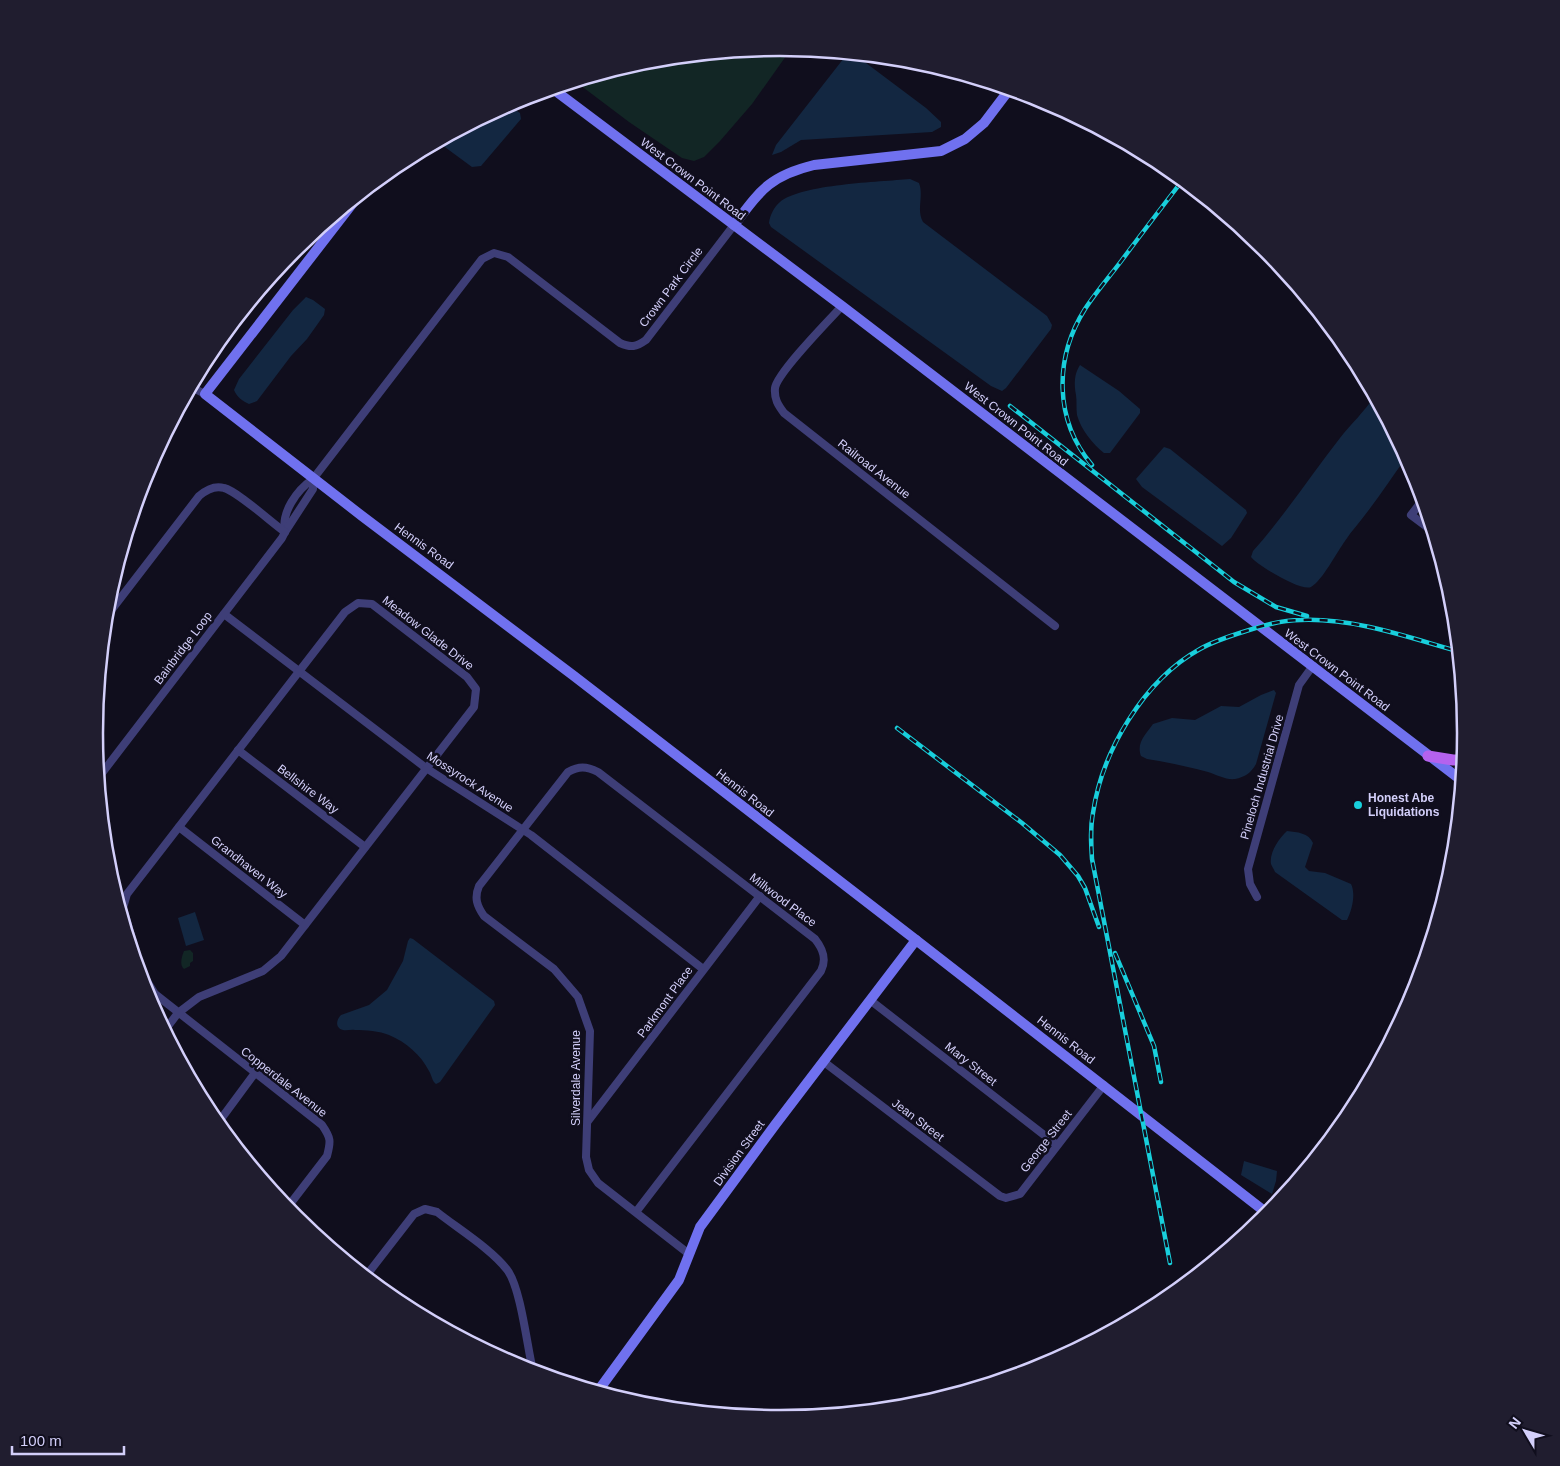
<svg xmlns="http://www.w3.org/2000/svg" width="1560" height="1466" font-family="Helvetica,sans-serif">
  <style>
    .green { fill: #122625 }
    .water { fill: #132741 }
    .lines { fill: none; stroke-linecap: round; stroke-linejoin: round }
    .street { stroke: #3e3e77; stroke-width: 8 }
    .secondary { stroke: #7071ef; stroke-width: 10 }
    .primary { stroke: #b562ee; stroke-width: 11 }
    .rail-casing { stroke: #18cfdc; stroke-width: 4.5 }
    .rail { stroke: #100e1d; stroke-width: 2.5; stroke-dasharray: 8; stroke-linecap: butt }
    .poi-dot { fill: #18cfdc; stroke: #100e1d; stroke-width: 2 }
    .labels { text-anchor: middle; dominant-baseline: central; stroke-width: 5; stroke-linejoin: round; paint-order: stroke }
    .street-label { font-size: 12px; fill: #d3cffa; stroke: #100e1d }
    .poi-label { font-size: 12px; font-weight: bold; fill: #d3cffa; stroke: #100e1d; text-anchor: start }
    .rim { fill: none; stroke: #d3cffa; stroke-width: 2.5 }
  </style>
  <rect width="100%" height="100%" fill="#100e1d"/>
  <g class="green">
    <polygon points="780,48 791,49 752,104 720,141 704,157 694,161 682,158 629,122 576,82 647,61"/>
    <path d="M190,950L193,953V961L190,963V966L184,969C179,965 182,956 184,951Z"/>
  </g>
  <g class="water">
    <polygon points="849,56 858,57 926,108 941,122 941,127 932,132 801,140 781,152 772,155 776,145 844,58"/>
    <polygon points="508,105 520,113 521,119 481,166 472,167 438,142"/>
    <path d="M910,179L919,183C924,196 916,210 923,222L1047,316L1052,325L1051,329L1006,388L1002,391L991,386L771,227L769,223C770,215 774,207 780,202C802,184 879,182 910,179Z"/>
    <path d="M306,297L313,300L325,309L324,315L307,339L291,356L257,401L249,404C242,401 237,397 234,390L239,379L293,310Z"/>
    <path d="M1080,365L1119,391L1140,409V413L1110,453H1104C1093,444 1081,430 1077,415C1076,408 1077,401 1076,395C1074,384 1074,374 1080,365Z"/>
    <path d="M1374,397L1406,458C1393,475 1382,493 1368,511C1361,521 1352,530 1345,541C1337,552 1322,581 1311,587C1302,592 1257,565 1251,557L1253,551C1285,515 1311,475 1340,438C1351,424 1364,412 1374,397Z"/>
    <polygon points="1164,447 1170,449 1246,510 1247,513 1231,538 1222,546 1142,487 1136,479"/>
    <path d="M1274,690L1276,693L1256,764C1251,773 1245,777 1235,779C1226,780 1217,775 1208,772C1189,767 1167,762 1147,759L1141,756C1136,743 1146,734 1153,724L1172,718L1195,720L1221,706L1239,707L1261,695Z"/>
    <path d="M1287,831C1297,832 1309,833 1313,843L1305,867L1309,871L1325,873L1351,884C1356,894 1352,910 1347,920H1342L1275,872C1274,869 1272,867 1271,864C1269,853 1279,838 1287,831Z"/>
    <polygon points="195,912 204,940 186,946 178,918"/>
    <path d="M410,938L413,939L494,1001L495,1005L440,1082L436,1084C432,1081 432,1076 429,1071C421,1055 406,1042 389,1035C380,1031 365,1030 355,1030C351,1029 347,1031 343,1030C335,1028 336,1020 341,1015L369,1005L387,990L403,961L408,941Z"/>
    <polygon points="1244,1161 1277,1171 1276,1181 1272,1194 1241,1175"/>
  </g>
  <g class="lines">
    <g class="street">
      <path d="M842,306C829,320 777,373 775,388C774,399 778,405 784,413L1055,626"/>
      <polyline points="191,387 205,394"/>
      <polyline points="1426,513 1418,506 1411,515 1431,530"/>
      <path d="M285,532C281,512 297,490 313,479L482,259L494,253L508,257L620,343C631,348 636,347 646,340L734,225"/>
      <polyline points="285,532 313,489 313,479"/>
      <polyline points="224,614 426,768 531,835 703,969"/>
      <polyline points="238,750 365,847"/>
      <path d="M99,777L282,538L285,532C272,523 237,491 224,488C214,485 206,490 199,496L106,617"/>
      <polyline points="179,827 305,925"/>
      <polyline points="1257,897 1250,884 1248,869 1299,685 1312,667"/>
      <polyline points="870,1000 1057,1145"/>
      <path d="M165,1030L178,1013L199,997L263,971L281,956L474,707L476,689L467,677L372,604L358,603L345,612L127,894L123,908L142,973L155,994L322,1125C331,1138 331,1141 327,1156L287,1208"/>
      <polyline points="824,1062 1000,1196 1006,1198 1020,1194 1104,1085"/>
      <polyline points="588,1121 760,896"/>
      <polyline points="218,1123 255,1073"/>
      <path d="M636,1212L821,971C827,959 823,949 815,939L598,772C586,766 579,766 568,772L479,886C474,898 477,906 484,916L554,969L578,997L590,1031L586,1157L589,1170L598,1183L689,1254"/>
      <path d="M366,1276L414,1214L425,1209L437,1212C457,1228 493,1250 508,1271C521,1290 527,1346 533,1371"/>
      <polyline points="554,1377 573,1380 582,1386"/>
    </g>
    <g class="secondary">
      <polyline points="553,89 842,306 1461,780"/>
      <polyline points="356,199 205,394 362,516 574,676 916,940 1268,1214"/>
      <path d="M734,225C760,191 769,176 814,165L941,151L965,139L984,123L1009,90"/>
      <polyline points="598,1391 679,1280 700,1227 775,1125 916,940"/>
    </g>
    <g class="primary">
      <polyline points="1428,756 1453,760 1463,760"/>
      <polyline points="1430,941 1453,857"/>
    </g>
    <g class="rail-casing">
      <g id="rail">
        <polyline points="1010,406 1234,582 1276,607 1307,616"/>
        <path d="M1092,465C1054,420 1054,358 1085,309C1096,292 1110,276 1122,260C1142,233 1162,207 1182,181"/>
        <polyline points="897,728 1022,823 1060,855 1078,876 1085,888 1099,927"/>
        <polyline points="1115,953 1154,1046 1161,1082"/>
        <path d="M1170,1263L1092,859C1091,843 1090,828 1093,813C1102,751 1144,680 1200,649C1214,641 1230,636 1246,631C1264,625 1282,620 1301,620C1355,618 1407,637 1457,651"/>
      </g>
    </g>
    <use href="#rail" class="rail"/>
  </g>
  <circle class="poi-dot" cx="1358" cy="805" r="5"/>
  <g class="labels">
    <g class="street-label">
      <text transform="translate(693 179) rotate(37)">West Crown Point Road</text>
      <text transform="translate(671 287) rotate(-53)">Crown Park Circle</text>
      <text transform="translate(1016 424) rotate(38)">West Crown Point Road</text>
      <text transform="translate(874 469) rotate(38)">Railroad Avenue</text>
      <text transform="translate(424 546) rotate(36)">Hennis Road</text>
      <text transform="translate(428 633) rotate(38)">Meadow Glade Drive</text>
      <text transform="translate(183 648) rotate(-53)">Bainbridge Loop</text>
      <text transform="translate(1337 670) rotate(37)">West Crown Point Road</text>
      <text transform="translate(1262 777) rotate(-74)">Pineloch Industrial Drive</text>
      <text transform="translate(470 782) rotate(33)">Mossyrock Avenue</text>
      <text transform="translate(308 789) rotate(37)">Bellshire Way</text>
      <text transform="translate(745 793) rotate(38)">Hennis Road</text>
      <text transform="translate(249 867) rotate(38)">Grandhaven Way</text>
      <text transform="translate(783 900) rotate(37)">Millwood Place</text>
      <text transform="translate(665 1002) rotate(-54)">Parkmont Place</text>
      <text transform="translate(1066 1040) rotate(38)">Hennis Road</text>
      <text transform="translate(971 1064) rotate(38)">Mary Street</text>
      <text transform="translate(576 1078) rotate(-90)">Silverdale Avenue</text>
      <text transform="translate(284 1082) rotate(38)">Copperdale Avenue</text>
      <text transform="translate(918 1120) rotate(37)">Jean Street</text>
      <text transform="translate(1046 1141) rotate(-52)">George Street</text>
      <text transform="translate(739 1153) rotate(-54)">Division Street</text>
    </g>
    <g class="poi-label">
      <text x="1368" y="798">Honest Abe<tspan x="1368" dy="14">Liquidations</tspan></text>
    </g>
  </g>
  <path d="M0 0H1560V1466H0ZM103 733a677 677 0 1 1 1354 0a677 677 0 1 1-1354 0Z" fill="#201d2f" fill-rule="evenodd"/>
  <path class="rim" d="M103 733a677 677 0 1 1 1354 0a677 677 0 1 1-1354 0Z"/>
  <g transform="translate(1525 1431) rotate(308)" stroke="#100e1d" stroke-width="4" paint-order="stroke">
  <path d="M0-4L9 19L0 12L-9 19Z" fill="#d3cffa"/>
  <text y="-8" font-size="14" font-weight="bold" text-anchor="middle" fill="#d3cffa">N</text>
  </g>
  <path d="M12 1446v8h112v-8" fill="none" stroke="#d3cffa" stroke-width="2.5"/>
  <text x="20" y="1446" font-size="15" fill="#d3cffa" stroke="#100e1d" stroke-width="4" paint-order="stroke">100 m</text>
</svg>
